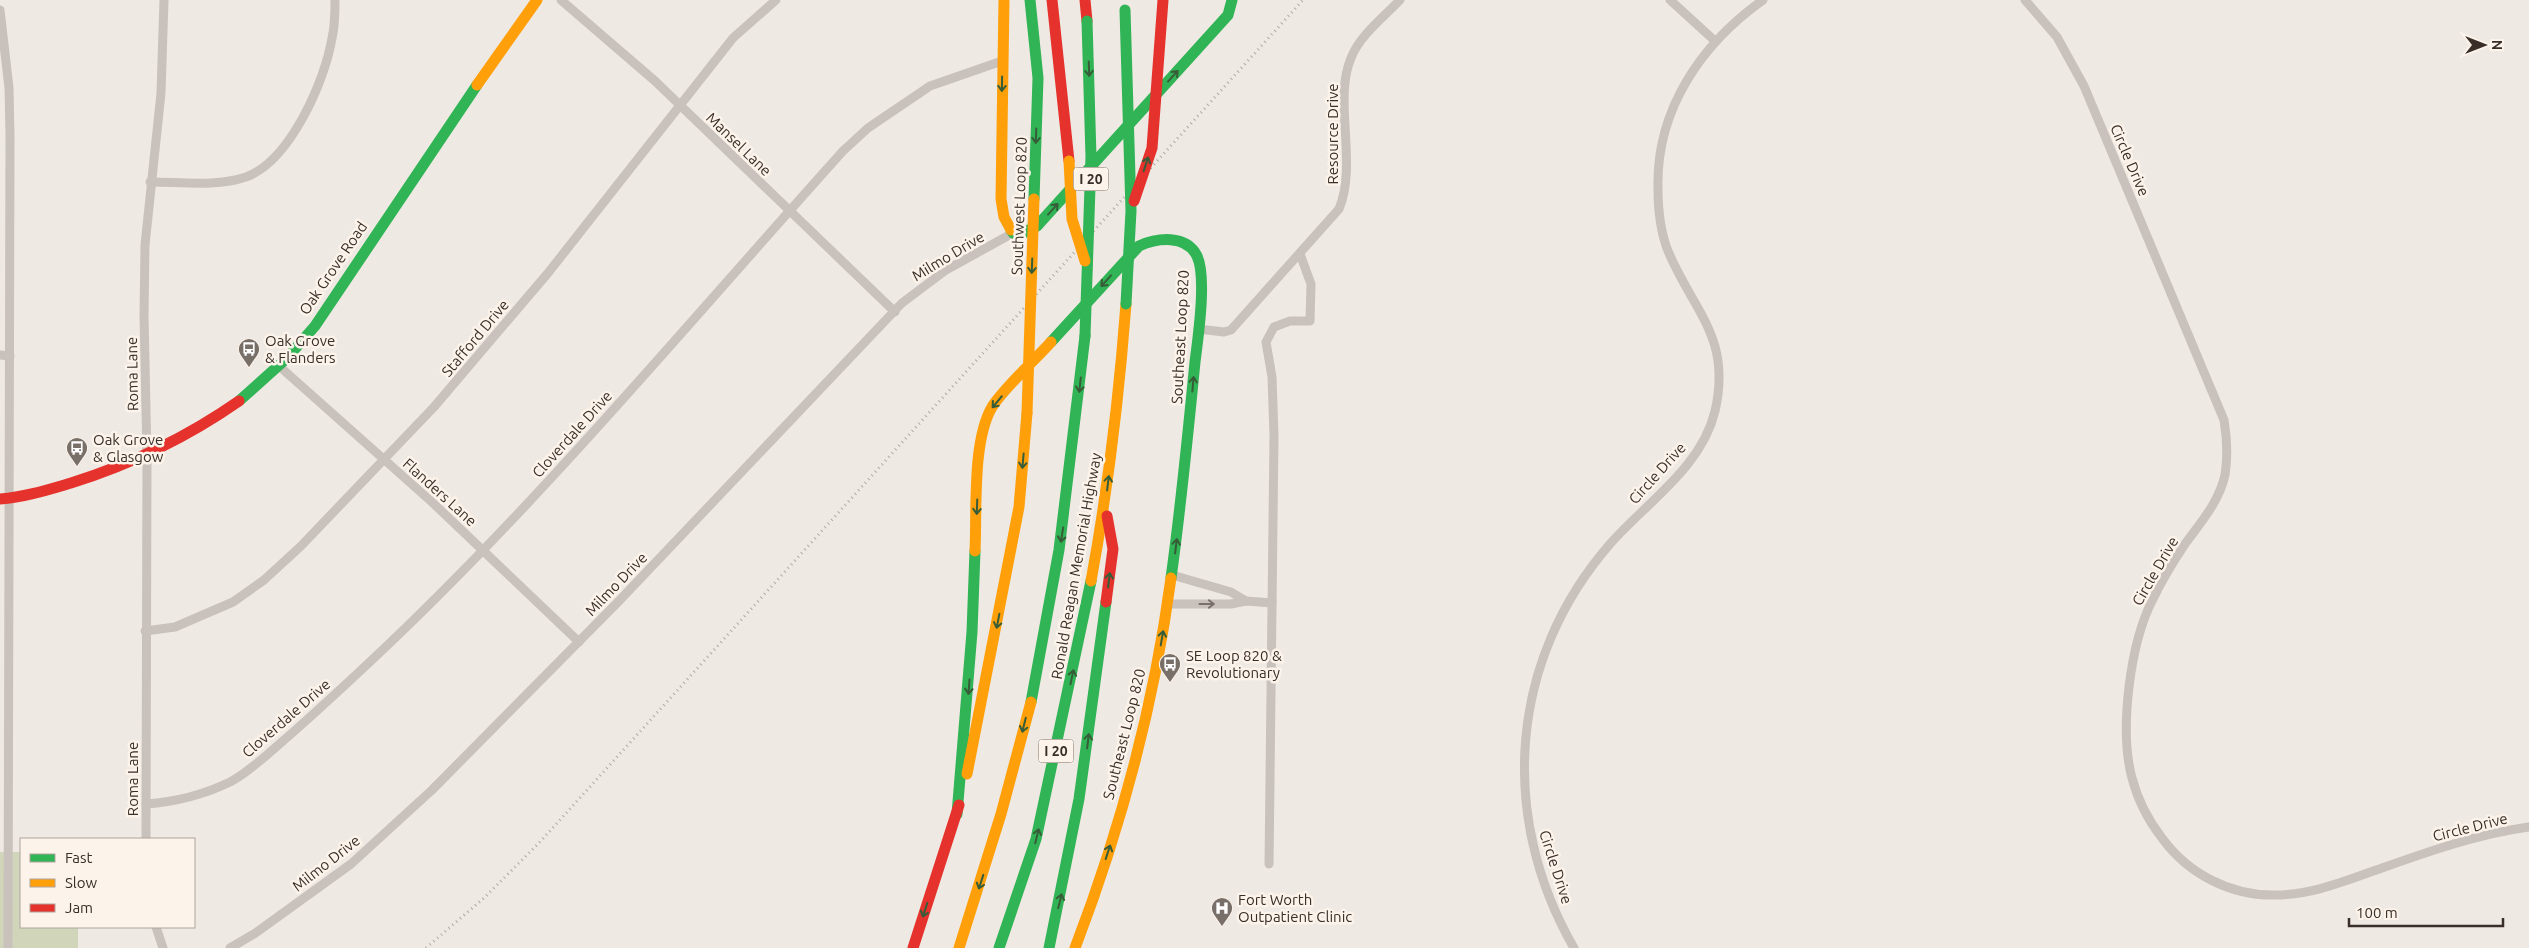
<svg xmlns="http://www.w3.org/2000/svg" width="2529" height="948" font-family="Ubuntu,sans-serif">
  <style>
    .green { fill: #d1d6bb }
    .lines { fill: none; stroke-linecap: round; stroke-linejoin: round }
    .street { stroke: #c9c1bb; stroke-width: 9 }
    .fast { stroke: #30b455; stroke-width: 11 }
    .slow { stroke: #ff9f0a; stroke-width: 11 }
    .jam { stroke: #e5322d; stroke-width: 11 }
    .rail { stroke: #b0aaa5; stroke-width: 3; stroke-dasharray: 1 4; stroke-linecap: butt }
    .fast-bridge { stroke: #30b455; stroke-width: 11 }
    .slow-bridge { stroke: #ff9f0a; stroke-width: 11 }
    .jam-bridge { stroke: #e5322d; stroke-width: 11 }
    .oneway { stroke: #365d38 }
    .oneway2 { stroke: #7a706a }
    .labels { text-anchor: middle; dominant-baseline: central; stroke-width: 5; stroke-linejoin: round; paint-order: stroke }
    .shield { fill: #fcf3ea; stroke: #746962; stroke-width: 1 }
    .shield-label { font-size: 14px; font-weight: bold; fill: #3a2e28 }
    .street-label { font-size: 15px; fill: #3a2e28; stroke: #fcf3ea }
    .poi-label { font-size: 15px; fill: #3a2e28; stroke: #fcf3ea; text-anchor: start }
  </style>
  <rect width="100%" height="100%" fill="#efe9e3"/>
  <polygon class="green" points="0,852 21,852 21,927 78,927 78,948 0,948"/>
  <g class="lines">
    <g class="street">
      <polyline points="561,0 655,81 895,312"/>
      <polyline points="1670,0 1715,41"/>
      <path d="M2025,0L2057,37L2084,86L2224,420C2227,438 2228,456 2225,475C2219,502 2201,522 2185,544C2173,562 2162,580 2153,599C2130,643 2119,730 2132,778C2138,801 2148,820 2162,838C2188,874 2231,896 2275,895C2313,895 2347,880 2382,868C2430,851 2478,834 2529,827"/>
      <polyline points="0,10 9,88 10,135 8,948"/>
      <path d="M150,182C180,182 217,187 246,177C290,161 325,81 332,38C335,26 335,13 335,0"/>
      <path d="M1198,329L1224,332L1231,330L1339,209C1358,164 1333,100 1351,58C1360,35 1384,17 1400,0"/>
      <polyline points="0,355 10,356"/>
      <polyline points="279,366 433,503 579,642"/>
      <polyline points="1172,575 1231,592 1246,601"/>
      <polyline points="1168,604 1231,604 1246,601 1272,603"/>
      <polyline points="145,631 175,627 233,602 264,580 301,546 434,407 548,273 733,38 776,0"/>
      <path d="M146,804C175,802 203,795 230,782C247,773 262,759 276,747C310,718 342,688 374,658C542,500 689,322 843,151L868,128L930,86L1002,61"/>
      <polyline points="146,839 147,456 144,315 145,245 161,93 164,0"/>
      <polyline points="1269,864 1274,436 1272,377 1266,342 1274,327 1290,321 1310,321 1311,284 1300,254"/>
      <polyline points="156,927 163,948"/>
      <polyline points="230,948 254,934 351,864 432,790 618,602 902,303 946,270 1013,233"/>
      <path d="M1574,948C1498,816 1509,660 1610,544C1646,503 1702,467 1715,411C1732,337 1693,311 1668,251C1660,231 1658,210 1658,188C1656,110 1701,44 1763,0"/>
    </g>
    <g class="fast">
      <polyline points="1030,0 1038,78 1034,199"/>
      <polyline points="1011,230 1013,233 1021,234 1037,226 1228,15 1232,0"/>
      <path d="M1051,342L1139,246C1157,238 1186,234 1197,256C1207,277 1198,338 1195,362C1188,434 1181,506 1171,578"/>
      <polyline points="239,401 287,358 315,326 477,85"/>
      <polyline points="1031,702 1059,550 1085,336"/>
      <polyline points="957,814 972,632 975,551"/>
      <polyline points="999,948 1036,839 1091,581"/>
      <polyline points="1049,948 1079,799 1106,602"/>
    </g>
    <g class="slow">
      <polyline points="1004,0 1001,199 1004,217 1011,230"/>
      <polyline points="477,85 537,0"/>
      <path d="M975,551C977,511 972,441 992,407C1004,388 1035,360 1051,342"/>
      <path d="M1091,581C1108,489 1119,397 1126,304"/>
      <polyline points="967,774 1019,507 1027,413"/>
      <polyline points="959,948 1001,814 1031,702"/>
      <path d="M1075,948C1121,828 1154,705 1171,578"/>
    </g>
    <g class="jam">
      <polyline points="1052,0 1069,161"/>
      <polyline points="1085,0 1087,21"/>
      <path d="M0,499C25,497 47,490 71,483C132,464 186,438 239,401"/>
      <polyline points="1106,602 1113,549 1107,516"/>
      <polyline points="913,948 959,805"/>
    </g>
    <polyline class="rail" points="426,948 484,898 539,843 1303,0"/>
    <g class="fast-bridge">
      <polyline points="1125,10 1131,211 1126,304"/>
      <polyline points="1085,336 1091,157 1087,21"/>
    </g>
    <g class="slow-bridge">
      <polyline points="1069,161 1072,219 1085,261"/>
      <polyline points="1027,413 1034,199"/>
    </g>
    <polyline class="jam-bridge" points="1134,201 1152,148 1163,0"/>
  </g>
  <defs><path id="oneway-shaft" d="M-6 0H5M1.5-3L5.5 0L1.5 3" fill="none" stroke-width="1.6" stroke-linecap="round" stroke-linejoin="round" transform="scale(1.25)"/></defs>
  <g class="oneway">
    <use href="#oneway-shaft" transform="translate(1089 69) rotate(88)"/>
    <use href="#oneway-shaft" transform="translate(1173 76) rotate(-48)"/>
    <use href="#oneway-shaft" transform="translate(1002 84) rotate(91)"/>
    <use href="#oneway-shaft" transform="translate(1036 136) rotate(92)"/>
    <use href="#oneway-shaft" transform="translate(1146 164) rotate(-72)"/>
    <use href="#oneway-shaft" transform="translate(1053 209) rotate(-48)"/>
    <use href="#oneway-shaft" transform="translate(1032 266) rotate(92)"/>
    <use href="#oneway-shaft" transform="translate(1106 281) rotate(132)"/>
    <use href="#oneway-shaft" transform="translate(1193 384) rotate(-85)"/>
    <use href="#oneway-shaft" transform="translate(1080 385) rotate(96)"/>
    <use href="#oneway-shaft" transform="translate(997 402) rotate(130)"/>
    <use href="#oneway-shaft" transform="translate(1023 461) rotate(95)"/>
    <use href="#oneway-shaft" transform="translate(1108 483) rotate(-83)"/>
    <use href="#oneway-shaft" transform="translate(977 507) rotate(92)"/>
    <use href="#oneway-shaft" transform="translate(1062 535) rotate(99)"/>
    <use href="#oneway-shaft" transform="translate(1176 546) rotate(-83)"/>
    <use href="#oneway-shaft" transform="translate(1109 580) rotate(-83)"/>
    <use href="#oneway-shaft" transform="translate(998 621) rotate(101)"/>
    <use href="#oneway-shaft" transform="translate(1162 638) rotate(-80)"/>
    <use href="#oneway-shaft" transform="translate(1072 677) rotate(-78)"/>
    <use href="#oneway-shaft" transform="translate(969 687) rotate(94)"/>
    <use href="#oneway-shaft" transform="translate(1024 725) rotate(104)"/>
    <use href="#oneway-shaft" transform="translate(1088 741) rotate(-83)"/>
    <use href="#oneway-shaft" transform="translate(1037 836) rotate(-76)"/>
    <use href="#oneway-shaft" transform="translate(1108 852) rotate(-72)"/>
    <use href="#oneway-shaft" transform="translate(981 882) rotate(108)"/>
    <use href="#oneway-shaft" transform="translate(1060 901) rotate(-76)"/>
    <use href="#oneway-shaft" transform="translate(925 910) rotate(108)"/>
  </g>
  <use class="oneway2" href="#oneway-shaft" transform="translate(1207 604)"/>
  <defs>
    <g id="bus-pin" transform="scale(1.125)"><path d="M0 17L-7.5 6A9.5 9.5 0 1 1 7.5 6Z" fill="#796f69" stroke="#fcf3ea"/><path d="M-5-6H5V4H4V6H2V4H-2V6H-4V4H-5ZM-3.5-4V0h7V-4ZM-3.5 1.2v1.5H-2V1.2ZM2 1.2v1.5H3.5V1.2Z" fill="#fff"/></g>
    <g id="hospital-pin" transform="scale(1.125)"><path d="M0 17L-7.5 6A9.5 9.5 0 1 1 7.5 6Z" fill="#796f69" stroke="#fcf3ea"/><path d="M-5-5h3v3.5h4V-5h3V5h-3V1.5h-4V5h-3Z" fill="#fff"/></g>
  </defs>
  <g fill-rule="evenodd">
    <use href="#bus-pin" x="249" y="349"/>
    <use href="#bus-pin" x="77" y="448"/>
    <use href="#bus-pin" x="1170" y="664"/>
    <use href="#hospital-pin" x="1222" y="908"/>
  </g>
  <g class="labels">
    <g class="shield">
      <rect x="1073.5" y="167.5" width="35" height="23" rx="4"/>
      <rect x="1038.5" y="739.5" width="35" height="23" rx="4"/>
    </g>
    <g class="shield-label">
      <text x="1091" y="179">I 20</text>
      <text x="1056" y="751">I 20</text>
    </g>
    <g class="street-label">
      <text transform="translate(1332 134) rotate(-90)">Resource Drive</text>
      <text transform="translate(739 144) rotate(44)">Mansel Lane</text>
      <text transform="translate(2130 160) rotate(67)">Circle Drive</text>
      <text transform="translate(1019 206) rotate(-88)">Southwest Loop 820</text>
      <text transform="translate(948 256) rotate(-31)">Milmo Drive</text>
      <text transform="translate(333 268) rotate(-56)">Oak Grove Road</text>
      <text transform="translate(1180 337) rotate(-87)">Southeast Loop 820</text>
      <text transform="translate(475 338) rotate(-50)">Stafford Drive</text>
      <text transform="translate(132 374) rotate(-91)">Roma Lane</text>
      <text transform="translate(572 434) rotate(-48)">Cloverdale Drive</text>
      <text transform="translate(1657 473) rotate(-48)">Circle Drive</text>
      <text transform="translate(440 492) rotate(42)">Flanders Lane</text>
      <text transform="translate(1076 566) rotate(-80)">Ronald Reagan Memorial Highway</text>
      <text transform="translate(2155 571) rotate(-60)">Circle Drive</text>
      <text transform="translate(616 584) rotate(-46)">Milmo Drive</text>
      <text transform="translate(286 718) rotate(-41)">Cloverdale Drive</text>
      <text transform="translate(1124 734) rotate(-76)">Southeast Loop 820</text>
      <text transform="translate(132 779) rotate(-90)">Roma Lane</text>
      <text transform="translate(2470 827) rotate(-14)">Circle Drive</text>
      <text transform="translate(326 863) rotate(-38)">Milmo Drive</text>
      <text transform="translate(1556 867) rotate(72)">Circle Drive</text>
    </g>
    <g class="poi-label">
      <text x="265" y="340">Oak Grove<tspan x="265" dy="17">&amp; Flanders</tspan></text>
      <text x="93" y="439">Oak Grove<tspan x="93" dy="17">&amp; Glasgow</tspan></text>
      <text x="1186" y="655">SE Loop 820 &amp;<tspan x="1186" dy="17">Revolutionary</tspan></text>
      <text x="1238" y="899">Fort Worth<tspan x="1238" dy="17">Outpatient Clinic</tspan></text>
    </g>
  </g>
  <rect x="20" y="838" width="175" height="90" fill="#fcf3ea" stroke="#aea49c"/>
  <rect x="30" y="854" width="25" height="8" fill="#30b455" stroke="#aea49c"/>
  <text x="65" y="863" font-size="15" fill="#3a2e28">Fast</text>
  <rect x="30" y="879" width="25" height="8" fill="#ff9f0a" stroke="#aea49c"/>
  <text x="65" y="888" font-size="15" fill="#3a2e28">Slow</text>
  <rect x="30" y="904" width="25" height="8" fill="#e5322d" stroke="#aea49c"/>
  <text x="65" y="913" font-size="15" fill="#3a2e28">Jam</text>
  <g transform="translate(2484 45) rotate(90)" stroke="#fcf3ea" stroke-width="4" paint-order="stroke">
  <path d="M0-4L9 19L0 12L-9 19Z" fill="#3a2e28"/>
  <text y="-8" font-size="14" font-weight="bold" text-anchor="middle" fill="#3a2e28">N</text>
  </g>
  <path d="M2349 918v8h154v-8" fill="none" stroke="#3a2e28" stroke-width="2.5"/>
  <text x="2356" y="918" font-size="15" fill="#3a2e28" stroke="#fcf3ea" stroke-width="4" paint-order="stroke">100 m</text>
</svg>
